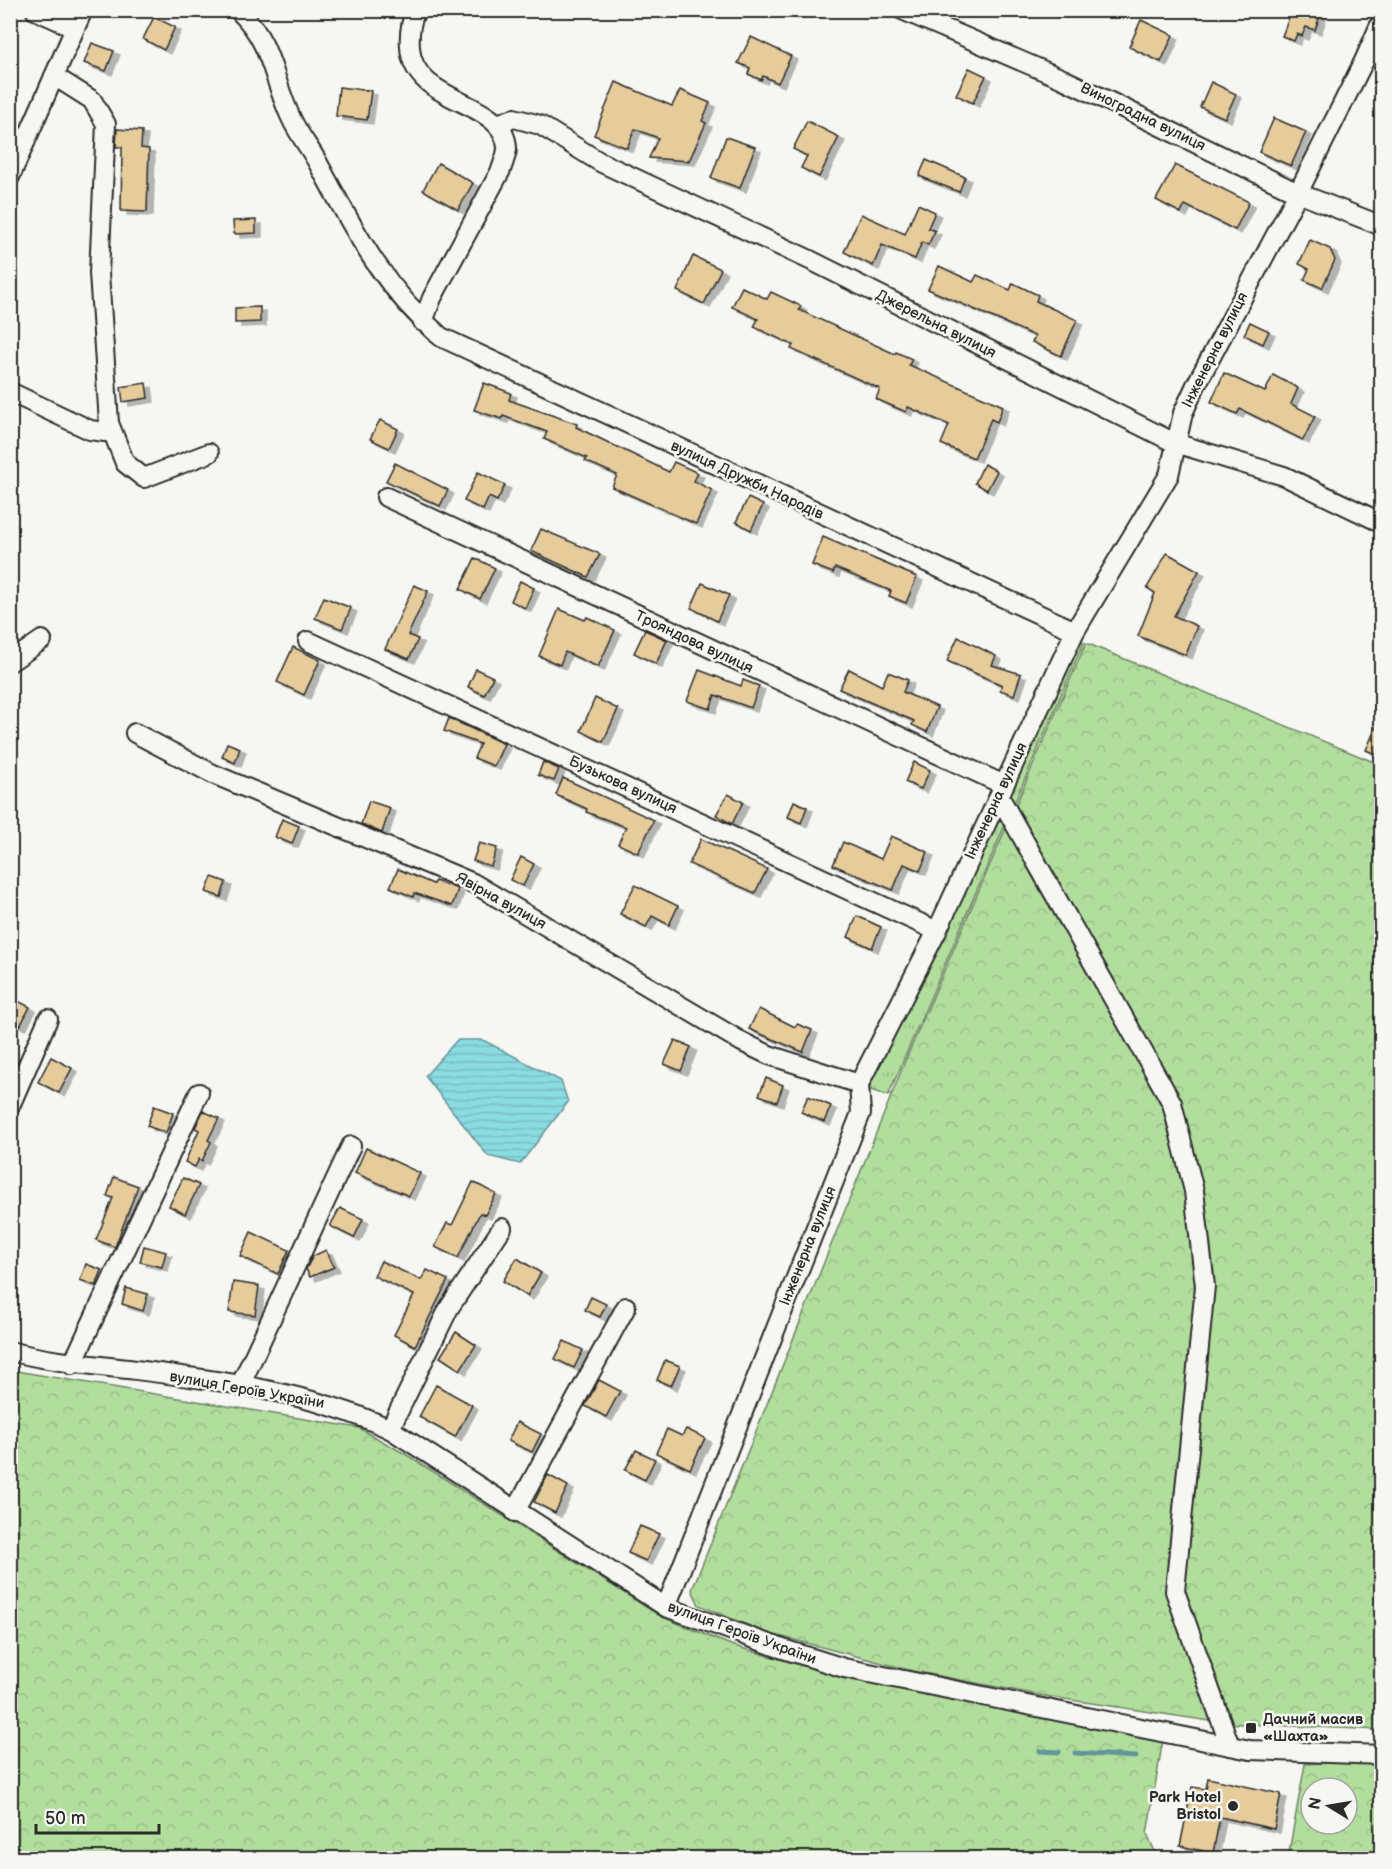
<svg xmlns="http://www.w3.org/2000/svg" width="1392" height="1869" font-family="'Balsamiq Sans',sans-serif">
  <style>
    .forest { fill: url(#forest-crowns); stroke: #6e8464; stroke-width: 1.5; fill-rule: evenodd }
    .park { fill: url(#park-tufts); stroke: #6e8464; stroke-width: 1.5 }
    .water { fill: url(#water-rules); stroke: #649599; stroke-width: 1.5 }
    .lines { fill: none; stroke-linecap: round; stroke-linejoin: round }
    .stream { stroke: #649599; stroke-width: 5 }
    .building { fill: #e6cb9b; stroke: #2b2b2b; stroke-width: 1.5; filter: url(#shadow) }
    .minor-casing { stroke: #2b2b2b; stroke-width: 22 }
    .minor { stroke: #f6f6f2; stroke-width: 18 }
    .poi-dot { fill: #2b2b2b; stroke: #f6f6f2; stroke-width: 2 }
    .labels { text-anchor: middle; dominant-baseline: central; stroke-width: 5; stroke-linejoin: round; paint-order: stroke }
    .street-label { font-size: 15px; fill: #2b2b2b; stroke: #f6f6f2 }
    .poi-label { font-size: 15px; font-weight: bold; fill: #2b2b2b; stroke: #f6f6f2; text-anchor: start }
  </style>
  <defs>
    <pattern id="forest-crowns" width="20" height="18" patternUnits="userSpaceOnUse" patternTransform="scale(1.5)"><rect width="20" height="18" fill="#b1de9c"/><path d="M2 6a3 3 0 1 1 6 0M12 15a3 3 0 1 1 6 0" fill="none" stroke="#98bf87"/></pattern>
    <pattern id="park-tufts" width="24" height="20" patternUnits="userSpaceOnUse" patternTransform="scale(1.5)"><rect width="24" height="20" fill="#b1de9c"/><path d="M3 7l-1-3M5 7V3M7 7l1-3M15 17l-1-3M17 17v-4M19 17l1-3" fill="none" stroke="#98bf87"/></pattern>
    <pattern id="water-rules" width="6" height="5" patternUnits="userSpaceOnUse" patternTransform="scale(1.5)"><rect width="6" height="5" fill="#8adbe2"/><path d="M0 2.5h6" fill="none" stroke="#77bcc2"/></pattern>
    <filter id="shadow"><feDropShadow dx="6" dy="4" stdDeviation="0" flood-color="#0004"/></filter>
  </defs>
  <rect width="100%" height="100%" fill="#f6f6f2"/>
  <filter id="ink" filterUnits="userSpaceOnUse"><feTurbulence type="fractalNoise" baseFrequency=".0167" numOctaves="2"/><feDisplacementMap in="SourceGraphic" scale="12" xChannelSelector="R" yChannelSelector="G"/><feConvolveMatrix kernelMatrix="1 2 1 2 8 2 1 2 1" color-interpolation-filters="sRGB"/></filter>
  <g filter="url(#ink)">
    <g class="forest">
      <polygon points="1086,643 1381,765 1381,1730 1223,1723 1045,1696 913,1671 764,1632 699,1605 692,1590 906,1059"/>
      <polygon points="10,1370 359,1428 407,1455 662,1617 731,1645 839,1676 1163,1739 1147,1834 1158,1858 11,1858"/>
      <path d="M1381,1759V1858H1274L1289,1852L1305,1764ZM1311,1788H1347V1824H1311Z"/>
    </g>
    <polygon class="park" points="1074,638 1084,642 888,1096 865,1088"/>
    <polygon class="water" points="457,1040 483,1040 561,1081 568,1102 520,1164 488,1156 425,1076"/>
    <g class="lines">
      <g class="stream">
        <polyline points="1040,1751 1059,1752"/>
        <polyline points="1075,1753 1136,1757"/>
      </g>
    </g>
    <g class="building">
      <polygon points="1292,10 1322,10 1315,30 1306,27 1302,36 1297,34 1294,41 1282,36"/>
      <polygon points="154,17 175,27 164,50 143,39"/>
      <polygon points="1141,20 1173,35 1161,62 1129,47"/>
      <polygon points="751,37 791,56 778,83 763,76 761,80 748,74 750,68 738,63"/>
      <polygon points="92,43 114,51 106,71 84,63"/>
      <polygon points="969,68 986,76 973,103 956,95"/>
      <polygon points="616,82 672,106 680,90 710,103 702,121 706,123 689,161 649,158 658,138 635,129 627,148 594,135"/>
      <polygon points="1211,82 1236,94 1225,118 1200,107"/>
      <polygon points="339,87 371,91 367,120 336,116"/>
      <polygon points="1274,118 1306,132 1291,166 1259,152"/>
      <polygon points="807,121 839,137 819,177 801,168 807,156 793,149"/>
      <polygon points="117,129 142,131 141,148 149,149 147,212 121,211 122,147 116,147"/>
      <polygon points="726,137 755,147 740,188 711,178"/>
      <polygon points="926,160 965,177 959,192 919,176"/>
      <polygon points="438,163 473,183 458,210 423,190"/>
      <polygon points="1175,165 1249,202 1235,230 1185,205 1181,213 1156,200"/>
      <polygon points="918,204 935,212 928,228 935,231 928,245 922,242 915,259 882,245 873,266 844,252 861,214 905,234"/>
      <polygon points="256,220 256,233 234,234 233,221"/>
      <polygon points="1310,240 1330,249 1335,260 1322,288 1304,280 1309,269 1299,264"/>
      <polygon points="693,256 721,269 704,304 677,291"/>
      <polygon points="939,266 973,282 977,275 1010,290 1013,283 1038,295 1036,301 1077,320 1061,356 1032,342 1035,336 928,289"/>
      <polygon points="742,287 767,299 771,292 801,306 799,310 895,354 896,352 912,359 909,365 1003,406 997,422 991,419 974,458 941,444 949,425 908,407 906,412 876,399 880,389 791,349 793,345 754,327 758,319 732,307"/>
      <polygon points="260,307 260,322 235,323 235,308"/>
      <polygon points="1250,322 1269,331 1263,344 1244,335"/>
      <polygon points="1224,373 1265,392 1273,375 1298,388 1291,404 1315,416 1303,440 1240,409 1237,414 1211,402"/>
      <polygon points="146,383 148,398 123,402 121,387"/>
      <polygon points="484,383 511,393 509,400 577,424 576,427 669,472 674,462 698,473 694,481 712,490 696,524 612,487 617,475 585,461 587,458 544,439 547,432 503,416 502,419 474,410"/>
      <polygon points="380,420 398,429 389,448 370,439"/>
      <polygon points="395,463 448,490 440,506 386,481"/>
      <polygon points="984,464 997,471 987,490 975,483"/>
      <polygon points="478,472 505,485 497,501 489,497 483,510 464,501"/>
      <polygon points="748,498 763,505 751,530 736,522"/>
      <polygon points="541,529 600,554 588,577 531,551"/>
      <polygon points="823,537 917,577 906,603 889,596 891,591 835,568 833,573 812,565"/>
      <polygon points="1167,553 1199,571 1174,616 1197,626 1186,655 1138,636 1155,593 1147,588"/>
      <polygon points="475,558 495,568 480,599 460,589"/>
      <polygon points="520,581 534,588 525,608 511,601"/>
      <polygon points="702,583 729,595 717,621 691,608"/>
      <polygon points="414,585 428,591 408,635 418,639 409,659 385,649"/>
      <polygon points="324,597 351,608 342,629 315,618"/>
      <polygon points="559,609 585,620 587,617 615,630 598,667 565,652 560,665 539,656"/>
      <polygon points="645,630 667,640 656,664 634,653"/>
      <polygon points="958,637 996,656 992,665 1021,674 1014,695 1000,690 1002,685 947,661"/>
      <polygon points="293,647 320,660 304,695 277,682"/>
      <polygon points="476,669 493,677 484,695 468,687"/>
      <polygon points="849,669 882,686 888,672 908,680 903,692 937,707 927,732 912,725 914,721 839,689"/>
      <polygon points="699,670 741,686 743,680 759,686 751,708 715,695 710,709 687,701"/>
      <polygon points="595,698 618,709 603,742 581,731"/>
      <polygon points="1382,713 1382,757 1366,750"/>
      <polygon points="449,718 504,744 494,766 474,758 480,744 444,731"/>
      <polygon points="227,743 240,748 235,763 222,757"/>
      <polygon points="543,762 559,769 554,781 538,775"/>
      <polygon points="914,762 930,770 921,789 905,782"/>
      <polygon points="563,778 654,820 638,853 618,844 626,827 586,812 587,809 556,795"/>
      <polygon points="728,794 743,802 732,824 716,815"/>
      <polygon points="369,801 390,808 382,833 361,824"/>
      <polygon points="794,801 807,807 801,823 788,817"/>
      <polygon points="282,819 299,826 292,844 275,837"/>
      <polygon points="891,836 928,852 920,871 904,864 893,890 833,865 843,842 881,859"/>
      <polygon points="701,839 767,869 755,893 689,864"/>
      <polygon points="479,843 497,848 491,866 473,861"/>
      <polygon points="521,857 534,864 523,886 510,880"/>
      <polygon points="398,869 433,884 435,881 458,889 452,906 414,893 413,897 390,887"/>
      <polygon points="212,877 226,882 221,897 206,892"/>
      <polygon points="635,885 678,906 669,925 652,916 646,927 620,914"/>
      <polygon points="857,916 881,927 872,948 848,937"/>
      <polygon points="10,997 30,1007 20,1026 10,1021"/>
      <polygon points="759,1009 795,1027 797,1024 812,1030 803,1052 749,1029"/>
      <polygon points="675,1040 691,1047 681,1071 664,1064"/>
      <polygon points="51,1057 72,1068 59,1093 38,1082"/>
      <polygon points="766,1078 783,1085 777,1102 759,1095"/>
      <polygon points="808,1096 831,1106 824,1122 801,1112"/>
      <polygon points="154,1106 173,1113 166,1133 147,1126"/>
      <polygon points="203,1111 219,1118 208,1140 211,1142 202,1161 199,1159 195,1167 185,1162 199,1130 195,1128"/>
      <polygon points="366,1148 420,1173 409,1196 355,1173"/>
      <polygon points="114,1177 138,1186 115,1247 96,1240 113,1198 107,1196"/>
      <polygon points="183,1178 199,1185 185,1214 169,1206"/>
      <polygon points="473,1182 496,1194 485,1215 480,1213 458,1258 435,1247 447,1223 452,1225"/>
      <polygon points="340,1208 363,1219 354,1238 330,1226"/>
      <polygon points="251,1232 289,1250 278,1274 240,1256"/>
      <polygon points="144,1246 166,1252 162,1267 140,1262"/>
      <polygon points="326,1250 334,1267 310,1277 306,1269 313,1256"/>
      <polygon points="517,1258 541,1273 527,1296 503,1281"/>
      <polygon points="381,1261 421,1280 427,1270 448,1280 415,1346 394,1335 414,1295 374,1276"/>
      <polygon points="86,1264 102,1270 96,1286 80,1280"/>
      <polygon points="233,1282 259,1286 255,1315 229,1312"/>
      <polygon points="126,1288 148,1294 143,1311 122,1304"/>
      <polygon points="591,1297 606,1304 600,1317 585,1310"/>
      <polygon points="456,1332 476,1345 460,1370 440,1357"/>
      <polygon points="564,1341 583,1350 574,1368 555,1359"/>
      <polygon points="665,1360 680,1366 671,1386 657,1380"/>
      <polygon points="599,1380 620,1391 606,1417 585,1406"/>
      <polygon points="436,1385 472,1405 455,1437 419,1417"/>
      <polygon points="517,1422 541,1434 532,1452 508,1441"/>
      <polygon points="667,1429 682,1436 686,1429 705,1438 690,1469 656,1453"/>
      <polygon points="636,1450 655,1459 645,1480 625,1470"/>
      <polygon points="548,1475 568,1486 555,1513 534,1502"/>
      <polygon points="640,1526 659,1534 646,1561 628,1553"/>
      <polygon points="1208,1778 1281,1794 1274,1829 1220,1817 1213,1853 1180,1846 1192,1787 1206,1789"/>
    </g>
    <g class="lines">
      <g class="minor-casing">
        <g id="minor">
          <polyline points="35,10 75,28"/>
          <path d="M238,10C273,43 272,79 292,120C299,135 310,148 318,163C354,230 382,286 441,337L1075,631"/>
          <path d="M416,10C410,23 409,34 410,47C413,106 505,98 507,148C507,155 503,163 501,170L432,298L423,322"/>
          <polyline points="902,10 1063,79 1298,193 1382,226"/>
          <polyline points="497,124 514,118 540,125 600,162 810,260 1175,443 1284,476 1382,523"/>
          <polyline points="10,177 83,10"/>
          <polyline points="10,392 90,430 105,432 109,423 99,273 106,124 92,100 54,76"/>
          <polyline points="109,423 125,463 144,478 209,453"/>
          <polyline points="386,497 1004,785"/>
          <polyline points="308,641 937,931"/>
          <polyline points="10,662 42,640"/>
          <polyline points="135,733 213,774 473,883 742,1042 769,1055 859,1084"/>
          <polyline points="999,796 1172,1103 1194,1191 1205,1286 1175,1591 1230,1746"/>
          <polyline points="10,1106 48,1019"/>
          <path d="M10,1351C51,1362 87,1364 128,1369C216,1380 309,1391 390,1429L666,1607L780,1648L844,1668L1250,1750L1382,1755"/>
          <polyline points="72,1365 199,1093"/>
          <polyline points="240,1386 351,1146"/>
          <polyline points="390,1429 449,1308 502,1228"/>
          <polyline points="515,1512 626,1307"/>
          <polyline points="666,1607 861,1113 859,1084 937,931 1075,631 1169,475 1183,413 1196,385 1298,193 1364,61 1382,20"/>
        </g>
      </g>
      <use href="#minor" class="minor"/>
    </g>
  </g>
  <g class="poi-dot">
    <rect x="1245" y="1722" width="12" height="12" rx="3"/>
    <circle cx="1233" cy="1806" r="6"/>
  </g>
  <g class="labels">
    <g class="street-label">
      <text transform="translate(1143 117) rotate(26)">Виноградна вулиця</text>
      <text transform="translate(936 324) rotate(27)">Джерельна вулиця</text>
      <text transform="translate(1215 350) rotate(-63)">Інженерна вулиця</text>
      <text transform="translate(747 480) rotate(25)">вулиця Дружби Народів</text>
      <text transform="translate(694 642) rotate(25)">Трояндова вулиця</text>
      <text transform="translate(623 785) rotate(25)">Бузькова вулиця</text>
      <text transform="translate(996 801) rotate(-65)">Інженерна вулиця</text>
      <text transform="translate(501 901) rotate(29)">Явірна вулиця</text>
      <text transform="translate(808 1246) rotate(-68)">Інженерна вулиця</text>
      <text transform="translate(247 1390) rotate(10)">вулиця Героїв України</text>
      <text transform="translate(742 1633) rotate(20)">вулиця Героїв України</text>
    </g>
    <g class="poi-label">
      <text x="1263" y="1719">Дачний масив<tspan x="1263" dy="17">«Шахта»</tspan></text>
      <text x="1221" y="1797" text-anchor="end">Park Hotel<tspan x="1221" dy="17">Bristol</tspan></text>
    </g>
  </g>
  <rect width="1392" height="1869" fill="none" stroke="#f6f6f2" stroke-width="36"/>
  <rect x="18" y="18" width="1356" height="1833" fill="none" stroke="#2b2b2b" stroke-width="2" filter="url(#ink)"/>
  <g transform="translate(1329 1806) rotate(281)"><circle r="28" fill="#f6f6f2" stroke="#a5a5a2" stroke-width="1.5"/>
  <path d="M0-4.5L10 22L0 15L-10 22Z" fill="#2b2b2b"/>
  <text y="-9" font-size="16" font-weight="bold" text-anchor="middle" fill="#2b2b2b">N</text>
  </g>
  <path d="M36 1824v9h123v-9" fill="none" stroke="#2b2b2b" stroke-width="3"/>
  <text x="45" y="1824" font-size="18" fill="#2b2b2b" stroke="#f6f6f2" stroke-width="4.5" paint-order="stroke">50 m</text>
</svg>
